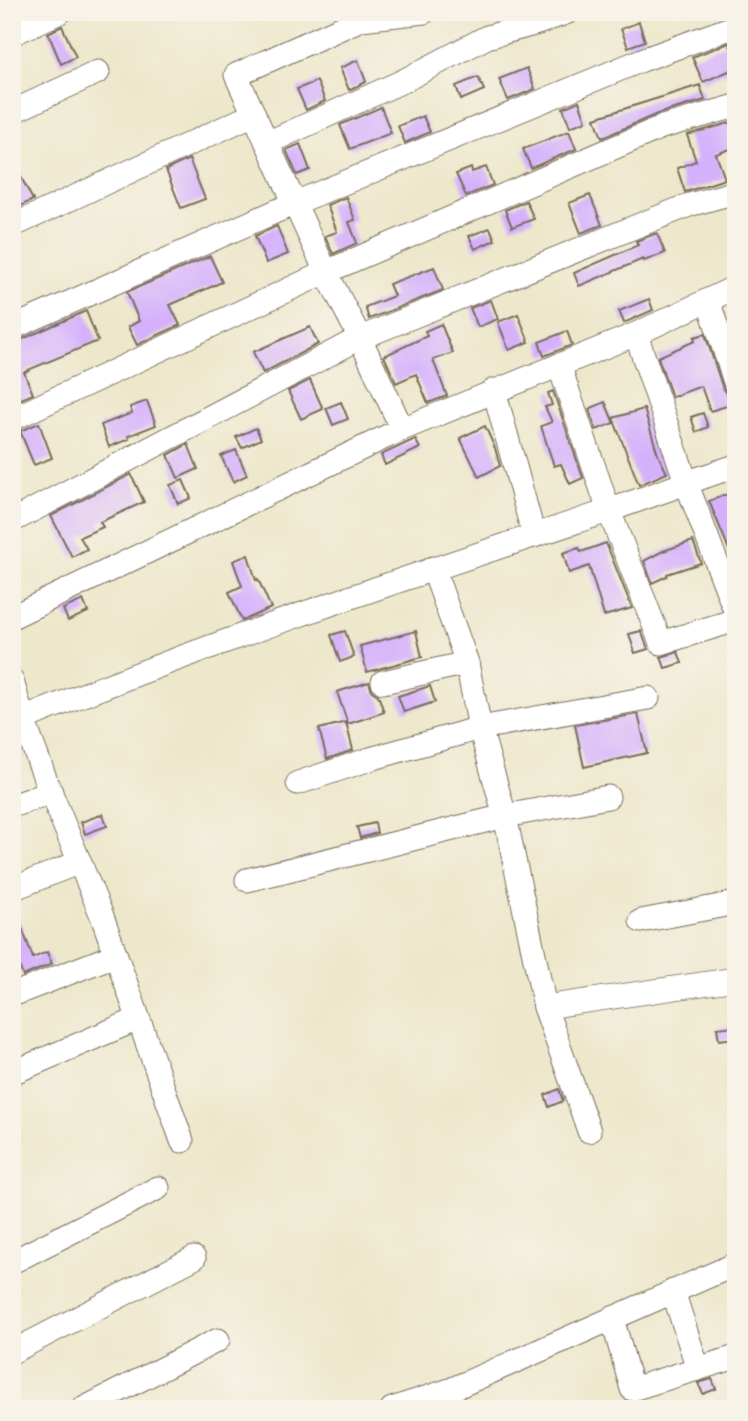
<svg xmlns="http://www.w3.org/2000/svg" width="748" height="1421" font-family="'IM FELL French Canon',serif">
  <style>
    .building { fill: #d5b1fc }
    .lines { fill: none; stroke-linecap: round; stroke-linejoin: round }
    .minor-casing { stroke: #796c5b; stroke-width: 25 }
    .minor { stroke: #fff; stroke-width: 23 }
  </style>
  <rect width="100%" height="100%" fill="#f7f3e8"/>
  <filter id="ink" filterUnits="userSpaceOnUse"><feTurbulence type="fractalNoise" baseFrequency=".0143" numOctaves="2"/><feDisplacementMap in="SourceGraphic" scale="14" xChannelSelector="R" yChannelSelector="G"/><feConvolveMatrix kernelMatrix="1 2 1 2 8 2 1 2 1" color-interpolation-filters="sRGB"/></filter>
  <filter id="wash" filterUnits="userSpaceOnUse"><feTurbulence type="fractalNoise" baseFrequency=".00686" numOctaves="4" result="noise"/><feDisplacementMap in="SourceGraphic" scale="28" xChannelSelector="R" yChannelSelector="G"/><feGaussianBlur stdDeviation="1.57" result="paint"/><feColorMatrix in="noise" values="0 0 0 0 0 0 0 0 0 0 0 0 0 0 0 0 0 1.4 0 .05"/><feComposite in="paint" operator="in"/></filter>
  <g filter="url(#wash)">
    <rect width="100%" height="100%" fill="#ede7cb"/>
    <g id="blocks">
      <g class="building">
        <polygon points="639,22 645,41 628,47 621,29"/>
        <polygon points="62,26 76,57 61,64 48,33"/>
        <polygon points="729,43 736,59 736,68 703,82 692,57"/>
        <polygon points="358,60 366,82 349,90 340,68"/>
        <polygon points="527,68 535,89 508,100 499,79"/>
        <polygon points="478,77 484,90 461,100 456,86"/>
        <polygon points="317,81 325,101 306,110 297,89"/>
        <polygon points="700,85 705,100 657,114 602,138 595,118"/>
        <polygon points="579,101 586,121 570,127 563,108"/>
        <polygon points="381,107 391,133 350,149 340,125"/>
        <polygon points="423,116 430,132 405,143 398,126"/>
        <polygon points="736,121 736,147 716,154 725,179 685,192 677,168 696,161 687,135"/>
        <polygon points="569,131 576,149 531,168 523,149"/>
        <polygon points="300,144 310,170 297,175 286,150"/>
        <polygon points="189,159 205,199 181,208 166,170"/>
        <polygon points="12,160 33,200 12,210"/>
        <polygon points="486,167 493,185 466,196 456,174 471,168 472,172"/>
        <polygon points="590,195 602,225 581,233 569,203"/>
        <polygon points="346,197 355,220 349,222 357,243 333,254 325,236 337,232 327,205"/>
        <polygon points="526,201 534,219 512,227 505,210"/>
        <polygon points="277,226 288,254 266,263 255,236"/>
        <polygon points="490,228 495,240 475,249 469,236"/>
        <polygon points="657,233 665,253 644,261 643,259 579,286 574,273 638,245 636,241"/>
        <polygon points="210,256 222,282 170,305 180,325 137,345 128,327 139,321 127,292"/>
        <polygon points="434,267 443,290 369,319 365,307 394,296 389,284"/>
        <polygon points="649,299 653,310 624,323 619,311"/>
        <polygon points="491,300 498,319 478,327 470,308"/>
        <polygon points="86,311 98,341 28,370 29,371 24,372 33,394 12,403 12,342 18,341"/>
        <polygon points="518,314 529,342 509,350 498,322"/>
        <polygon points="441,324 453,353 433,360 447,396 428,403 416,374 396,383 384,356 427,336 425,331"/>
        <polygon points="310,327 318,344 263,373 253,352"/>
        <polygon points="567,331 572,345 544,356 539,342"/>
        <polygon points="705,334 723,389 728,396 730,405 710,411 701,386 672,397 658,357 695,341 694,337"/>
        <polygon points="310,380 323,409 301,419 288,391"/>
        <polygon points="553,391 583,478 570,484 561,464 554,466 541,426 552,422 545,407 552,405 548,393"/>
        <polygon points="147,401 156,425 128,436 129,439 109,447 101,425 132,413 130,407"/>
        <polygon points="341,402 348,419 333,425 326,408"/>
        <polygon points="605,402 614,423 596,430 589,409"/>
        <polygon points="644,409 658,455 667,473 639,485 613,418"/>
        <polygon points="703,413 708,427 696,432 691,417"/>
        <polygon points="39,423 52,458 34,465 20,431"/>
        <polygon points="485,426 495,448 500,466 479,477 460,438"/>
        <polygon points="256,428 261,439 242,448 236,437"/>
        <polygon points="415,439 420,448 385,465 381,455"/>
        <polygon points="188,444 198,469 178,478 168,455"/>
        <polygon points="236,450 247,475 233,482 221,456"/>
        <polygon points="131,474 144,502 100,522 103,527 80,537 87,549 72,557 51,516"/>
        <polygon points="183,480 191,498 178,504 170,485"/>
        <polygon points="736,491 736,563 735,564 709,501"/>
        <polygon points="693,541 701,563 667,574 667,576 652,583 644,561 663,551"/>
        <polygon points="606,543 632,608 604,616 589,566 569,573 563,553 579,548 581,552"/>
        <polygon points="248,555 256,580 258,579 271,608 242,621 229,592 242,586 233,561"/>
        <polygon points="83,600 88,612 68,621 63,609"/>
        <polygon points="345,631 354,657 340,662 331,635"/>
        <polygon points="416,631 422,657 367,672 360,646"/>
        <polygon points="641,631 648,649 635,653 629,634"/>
        <polygon points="678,652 682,663 665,668 661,657"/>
        <polygon points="369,682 372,691 378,695 384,712 348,724 337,692"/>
        <polygon points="430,686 435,702 404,712 398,696"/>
        <polygon points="638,714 647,753 584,767 575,725"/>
        <polygon points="346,722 353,750 327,759 319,729"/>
        <polygon points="103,814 107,826 85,834 81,822"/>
        <polygon points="375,823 377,833 360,838 357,827"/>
        <polygon points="12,906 14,906 33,958 47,952 52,964 23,976 12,946"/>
        <polygon points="734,1026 736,1038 719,1040 717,1028"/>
        <polygon points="559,1089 563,1101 549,1107 545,1095"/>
        <polygon points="712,1379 716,1389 703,1394 698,1383"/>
      </g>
    </g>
  </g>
  <g filter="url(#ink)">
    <use href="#blocks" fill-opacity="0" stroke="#796c5b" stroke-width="2"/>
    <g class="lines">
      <g class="minor-casing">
        <g id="minor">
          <polyline points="12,34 60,12"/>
          <polyline points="12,112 98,72"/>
          <polyline points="267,143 403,81 487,37 538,23 568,12"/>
          <polyline points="12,226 254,114"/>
          <polyline points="708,300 736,385"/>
          <polyline points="12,328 295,203 642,60 736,26"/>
          <polyline points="636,334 686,482 736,613"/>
          <polyline points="559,365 609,511 661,643 736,620"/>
          <polyline points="494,390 534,536"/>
          <polyline points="12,419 326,272 662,127 736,106"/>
          <polyline points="402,429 360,338 326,272 236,75 361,19 424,12"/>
          <polyline points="12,521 360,338 689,205 736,192"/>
          <polyline points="433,568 467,663 480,728 505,816 545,1007 589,1131"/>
          <polyline points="12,617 402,429 636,334 736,287"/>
          <path d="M12,681L23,719C211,642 403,579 596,515C643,499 689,481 736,466"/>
          <polyline points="383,682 467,663"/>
          <polyline points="12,723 23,719 48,786 102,916 182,1141"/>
          <polyline points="298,783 370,759 480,728 648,698"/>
          <polyline points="12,806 51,792"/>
          <polyline points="247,880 505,816 608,797"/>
          <polyline points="12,889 80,862"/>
          <polyline points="641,921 736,903"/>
          <polyline points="12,995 115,955"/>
          <polyline points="545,1007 736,979"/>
          <polyline points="12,1073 138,1019"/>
          <polyline points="12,1262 158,1188"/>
          <polyline points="673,1291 698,1369"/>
          <polyline points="612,1318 632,1389 736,1357"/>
          <polyline points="12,1352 194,1258"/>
          <polyline points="83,1409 218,1340"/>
          <polyline points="392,1409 450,1390 736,1264"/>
        </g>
      </g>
      <use href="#minor" class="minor"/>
    </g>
  </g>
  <rect width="748" height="1421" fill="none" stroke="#f7f3e8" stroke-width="42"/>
</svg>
